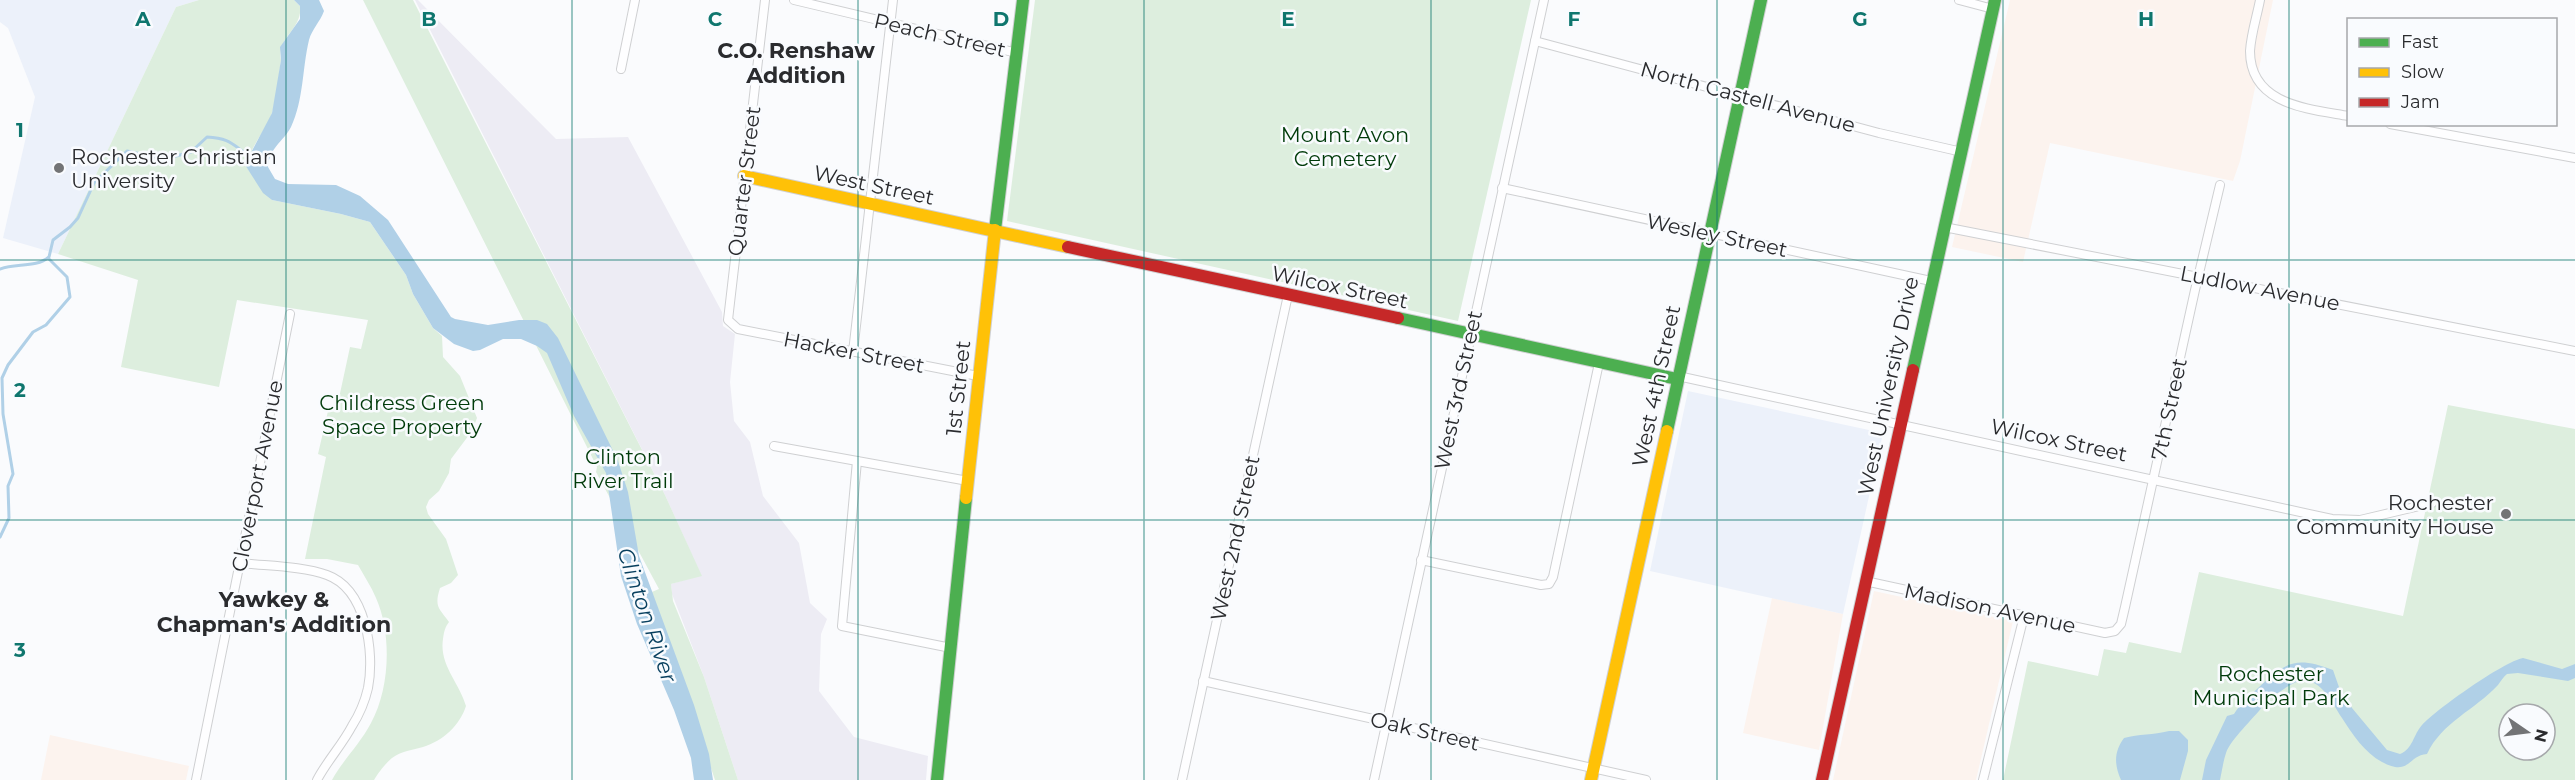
<svg xmlns="http://www.w3.org/2000/svg" width="2575" height="780" font-family="Montserrat,sans-serif">
  <style>
    .commercial { fill: #fcf3ee }
    .industrial { fill: #edecf4 }
    .built { fill: #ecf1fa }
    .green { fill: #ddeede; fill-rule: evenodd }
    .water { fill: #b0d0e7 }
    .lines { fill: none; stroke-linecap: round; stroke-linejoin: round }
    .stream { stroke: #b0d0e7; stroke-width: 3 }
    .street-casing { stroke: #cfd0d2; stroke-width: 10 }
    .fast-casing { stroke: #cfd0d2; stroke-width: 14 }
    .slow-casing { stroke: #cfd0d2; stroke-width: 14 }
    .jam-casing { stroke: #cfd0d2; stroke-width: 14 }
    .street { stroke: #fefeff; stroke-width: 8 }
    .fast { stroke: #4caf50; stroke-width: 12 }
    .slow { stroke: #ffc107; stroke-width: 12 }
    .jam { stroke: #c62828; stroke-width: 12 }
    .grid { fill: none; stroke: #0f766e; stroke-width: 1.5; stroke-opacity: 0.55 }
    .poi-dot { fill: #737476; stroke: #f9fbfe; stroke-width: 2 }
    .labels { text-anchor: middle; dominant-baseline: central; stroke-width: 5; stroke-linejoin: round; paint-order: stroke }
    .street-label { font-size: 21px; fill: #2a2b2e; stroke: #f9fbfe }
    .park-label { font-size: 21px; fill: #003b0a; stroke: #f9fbfe }
    .poi-label { font-size: 21px; fill: #2a2b2e; stroke: #f9fbfe; text-anchor: start }
    .neighbourhood-label { font-size: 22px; font-weight: bold; fill: #2a2b2e; stroke: #f9fbfe }
    .water-label { font-size: 22px; font-style: italic; fill: #073f5e; stroke: #f9fbfe }
    .grid-label { font-size: 20px; text-anchor: middle; font-weight: bold; fill: #0f766e; stroke: #f9fbfe; stroke-width: 5; stroke-linejoin: round; paint-order: stroke }
  </style>
  <rect width="100%" height="100%" fill="#fafbfd"/>
  <g class="commercial">
    <polygon points="2010,0 2273,0 2240,161 2233,181 2050,143 2023,262 1952,247"/>
    <polygon points="1874,591 2013,621 1976,780 1833,780"/>
    <polygon points="1772,598 1843,614 1819,750 1743,733"/>
    <polygon points="50,735 189,766 186,780 41,780"/>
  </g>
  <polygon class="industrial" points="415,0 418,0 556,139 628,137 722,312 723,326 735,334 730,382 734,421 750,442 763,496 799,543 810,603 827,619 821,634 819,691 854,737 928,756 926,780 738,780 704,677 672,594 671,584 701,575 665,495"/>
  <g class="built">
    <polygon points="0,0 199,0 176,7 58,254 3,238 35,97 8,28 0,22"/>
    <polygon points="1688,391 1883,433 1843,614 1650,571"/>
  </g>
  <g class="green">
    <path d="M199,0H294L300,6C303,29 276,38 281,60C279,74 276,103 271,116C263,134 249,148 247,168L272,200L341,214L370,222L406,275L413,294L433,328L442,336L443,357L460,376L477,418L472,431L451,459L449,473L439,491L429,500L426,507L428,514L446,539L458,575L451,583L440,588C434,607 439,608 449,622C445,627 444,632 443,639C439,665 459,682 466,706C460,725 443,741 423,747C413,750 401,751 392,758C386,763 378,773 374,780H332C343,760 360,744 371,723C390,688 392,634 376,598C371,586 364,576 358,565L327,559H305L326,457L318,454L328,411L336,412L350,347L361,349L368,320L237,300L219,387L121,367L138,280L58,254L176,7Z"/>
    <polygon points="363,0 413,0 665,495 702,576 671,584 673,601 704,677 738,780 715,780 689,702 647,594 659,589 596,472 597,467"/>
    <polygon points="1035,0 1531,0 1458,321 1007,221"/>
    <path d="M2448,405L2575,429V780H2003L2028,661L2098,676L2104,649L2126,653L2129,642L2181,653L2199,572L2403,616ZM2509,714H2545V750H2509Z"/>
  </g>
  <g class="water">
    <path d="M294,0H319L324,11C320,22 312,29 309,40C302,69 304,99 291,127C283,142 269,148 268,167L275,179L288,184L336,185L360,196L388,220L451,317L455,319L488,325L519,320H537L547,324L558,338L618,461L628,492L639,556L694,705L709,754L713,780H694L691,758L674,710L637,624L621,576L606,473L574,416L547,353L537,346L521,339H503L480,350L473,351L454,344L433,328L413,294L406,275L370,222L341,214L272,200L263,193L247,168L245,164L272,113L281,60L280,47L300,19V6Z"/>
    <path d="M2523,658L2562,669L2575,664V678L2568,681L2518,673L2507,674C2503,677 2501,681 2498,685C2475,710 2442,722 2427,754C2408,755 2410,777 2382,762C2365,753 2352,734 2342,718C2328,696 2315,666 2284,689C2276,694 2268,699 2263,706C2253,719 2231,739 2226,753C2223,762 2222,771 2220,780H2202L2206,760L2227,716L2234,714C2240,704 2248,697 2257,689C2285,663 2294,655 2333,670L2340,690L2352,708L2387,750L2400,754C2413,749 2413,735 2422,725C2437,709 2503,662 2523,658Z"/>
    <path d="M2169,731H2179L2188,740V751L2180,780H2121C2114,764 2114,752 2124,738C2139,734 2153,735 2169,731Z"/>
  </g>
  <g class="lines">
    <g class="stream">
      <path d="M0,269C16,263 36,268 49,257L53,240L70,227L78,218L94,183L127,151L165,159L191,152L207,137C229,138 232,144 248,155"/>
      <polyline points="0,537 9,518 8,486 13,474 3,414 2,378 8,365 33,332 46,325 70,297 67,277 48,258"/>
    </g>
    <g class="street-casing">
      <g id="street">
        <polyline points="765,0 728,320 738,329 978,376"/>
        <polyline points="794,0 1017,53"/>
        <polyline points="1959,0 1993,9"/>
        <path d="M2260,0C2257,16 2251,34 2250,51C2250,105 2309,109 2348,116"/>
        <polyline points="1535,41 1879,133 1962,152"/>
        <polyline points="621,69 635,0"/>
        <polyline points="2390,124 2575,158"/>
        <polyline points="1502,188 1931,281"/>
        <polyline points="1944,227 2575,351"/>
        <polyline points="853,352 893,0"/>
        <polyline points="1678,376 2332,519 2360,520 2432,503"/>
        <polyline points="774,446 968,481"/>
        <polyline points="857,461 842,626 951,648"/>
        <polyline points="1421,560 1541,585 1549,584 1553,577 1599,363"/>
        <path d="M241,563C267,566 303,566 327,575C366,589 375,652 368,688C365,701 359,715 352,726C342,745 327,761 317,780"/>
        <polyline points="1865,581 2105,633 2115,631 2121,624 2125,607 2195,290 2220,185"/>
        <polyline points="1203,681 1646,780"/>
        <polyline points="196,780 290,314"/>
        <polyline points="1182,780 1288,295"/>
        <polyline points="1374,780 1544,0"/>
        <polyline points="1983,780 2024,616"/>
      </g>
    </g>
    <g class="fast-casing">
      <g id="fast">
        <polyline points="995,230 1023,0"/>
        <polyline points="1398,318 1677,379"/>
        <polyline points="1913,370 1995,0"/>
        <polyline points="1667,431 1761,0"/>
        <polyline points="937,780 966,498"/>
      </g>
    </g>
    <g class="slow-casing">
      <g id="slow">
        <polyline points="744,176 1068,247"/>
        <polyline points="966,498 995,230"/>
        <polyline points="1591,780 1667,431"/>
      </g>
    </g>
    <g class="jam-casing">
      <g id="jam">
        <polyline points="1068,247 1398,318"/>
        <polyline points="1822,780 1913,370"/>
      </g>
    </g>
    <use href="#street" class="street"/>
    <use href="#fast" class="fast"/>
    <use href="#slow" class="slow"/>
    <use href="#jam" class="jam"/>
  </g>
  <path class="grid" d="M286,0V780M572,0V780M858,0V780M1144,0V780M1431,0V780M1717,0V780M2003,0V780M2289,0V780M0,260H2575M0,520H2575"/>
  <g class="poi-dot">
    <circle cx="59" cy="168" r="6"/>
    <circle cx="2506" cy="514" r="6"/>
  </g>
  <g class="labels">
    <g class="street-label">
      <text transform="translate(940 35) rotate(13)">Peach Street</text>
      <text transform="translate(1748 97) rotate(15)">North Castell Avenue</text>
      <text transform="translate(744 181) rotate(-83)">Quarter Street</text>
      <text transform="translate(874 185) rotate(12)">West Street</text>
      <text transform="translate(1717 235) rotate(12)">Wesley Street</text>
      <text transform="translate(1340 287) rotate(12)">Wilcox Street</text>
      <text transform="translate(2260 288) rotate(11)">Ludlow Avenue</text>
      <text transform="translate(854 352) rotate(11)">Hacker Street</text>
      <text transform="translate(1656 386) rotate(-78)">West 4th Street</text>
      <text transform="translate(1888 386) rotate(-78)">West University Drive</text>
      <text transform="translate(958 388) rotate(-84)">1st Street</text>
      <text transform="translate(1458 390) rotate(-78)">West 3rd Street</text>
      <text transform="translate(2169 409) rotate(-78)">7th Street</text>
      <text transform="translate(2059 440) rotate(12)">Wilcox Street</text>
      <text transform="translate(257 476) rotate(-79)">Cloverport Avenue</text>
      <text transform="translate(1235 538) rotate(-78)">West 2nd Street</text>
      <text transform="translate(1990 608) rotate(12)">Madison Avenue</text>
      <text transform="translate(1425 731) rotate(13)">Oak Street</text>
    </g>
    <g class="park-label">
      <text x="1345" y="134">Mount Avon<tspan x="1345" dy="24">Cemetery</tspan></text>
      <text x="402" y="402">Childress Green<tspan x="402" dy="24">Space Property</tspan></text>
      <text x="623" y="456">Clinton<tspan x="623" dy="24">River Trail</tspan></text>
      <text x="2271" y="673">Rochester<tspan x="2271" dy="24">Municipal Park</tspan></text>
    </g>
    <g class="poi-label">
      <text x="71" y="156">Rochester Christian<tspan x="71" dy="24">University</tspan></text>
      <text x="2494" y="502" text-anchor="end">Rochester<tspan x="2494" dy="24">Community House</tspan></text>
    </g>
    <g class="neighbourhood-label">
      <text x="796" y="50">C.O. Renshaw<tspan x="796" dy="25">Addition</tspan></text>
      <text x="274" y="599">Yawkey &amp;<tspan x="274" dy="25">Chapman's Addition</tspan></text>
    </g>
    <g class="water-label">
      <text transform="translate(647 615) rotate(71)">Clinton River</text>
    </g>
  </g>
  <g class="grid-label">
    <text x="143" y="26">A</text>
    <text x="429" y="26">B</text>
    <text x="715" y="26">C</text>
    <text x="1001" y="26">D</text>
    <text x="1288" y="26">E</text>
    <text x="1574" y="26">F</text>
    <text x="1860" y="26">G</text>
    <text x="2146" y="26">H</text>
    <text x="20" y="137">1</text>
    <text x="20" y="397">2</text>
    <text x="20" y="657">3</text>
  </g>
  <rect x="2347" y="18" width="210" height="108" fill="#f9fbfe" stroke="#a6a8ab" stroke-width="1.5"/>
  <rect x="2359" y="38" width="30" height="9" fill="#4caf50" stroke="#a6a8ab" stroke-width="1.5"/>
  <text x="2401" y="48" font-size="18" fill="#2a2b2e">Fast</text>
  <rect x="2359" y="68" width="30" height="9" fill="#ffc107" stroke="#a6a8ab" stroke-width="1.5"/>
  <text x="2401" y="78" font-size="18" fill="#2a2b2e">Slow</text>
  <rect x="2359" y="98" width="30" height="9" fill="#c62828" stroke="#a6a8ab" stroke-width="1.5"/>
  <text x="2401" y="108" font-size="18" fill="#2a2b2e">Jam</text>
  <g transform="translate(2527 732) rotate(104)"><circle r="28" fill="#f9fbfe" stroke="#a6a8ab" stroke-width="1.5"/>
  <path d="M0-4.5L10 22L0 15L-10 22Z" fill="#737476"/>
  <text y="-9" font-size="16" font-weight="bold" text-anchor="middle" fill="#2a2b2e">N</text>
  </g>
</svg>
